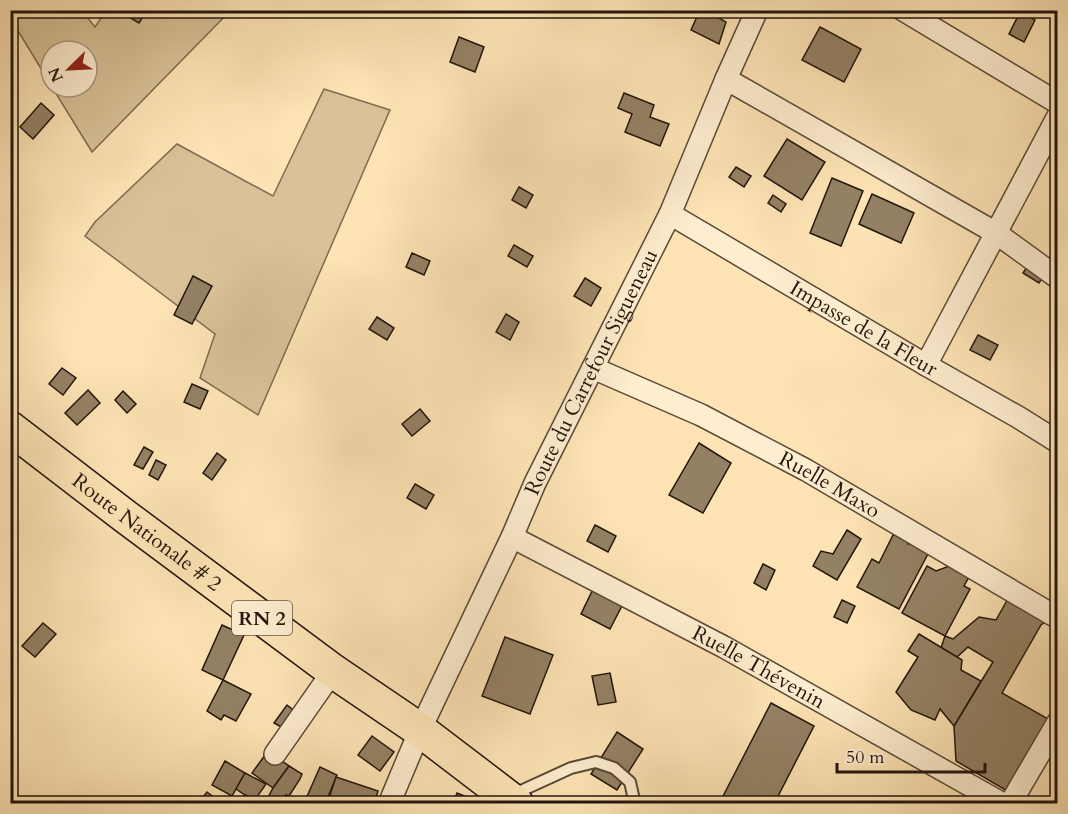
<svg xmlns="http://www.w3.org/2000/svg" width="1068" height="814" font-family="Cardo,serif">
  <style>
    .green { fill: #d9c198; stroke: #7e6b52; stroke-width: 1.5 }
    .building { fill: #948164; stroke: #22150c; stroke-width: 1.5 }
    .lines { fill: none; stroke-linecap: round; stroke-linejoin: round }
    .service-casing { stroke: #594936; stroke-width: 14 }
    .minor-casing { stroke: #594936; stroke-width: 24 }
    .primary-casing { stroke: #22150c; stroke-width: 36 }
    .service { stroke: #feedcf; stroke-width: 10 }
    .minor { stroke: #feedcf; stroke-width: 21 }
    .primary { stroke: #fee4b5; stroke-width: 33 }
    .labels { text-anchor: middle; dominant-baseline: central; stroke-width: 4.5; stroke-linejoin: round; paint-order: stroke }
    .shield { fill: #feedcf; stroke: #645646; stroke-width: 1.5 }
    .shield-label { font-size: 20px; font-weight: bold; fill: #22150c }
    .street-label { font-size: 21px; fill: #22150c; stroke: #feedcf }
  </style>
  <rect width="100%" height="100%" fill="#fee4b5"/>
  <filter id="stains"><feTurbulence type="fractalNoise" baseFrequency=".00333" numOctaves="4"/><feColorMatrix values="0 0 0 0 .2 0 0 0 0 .09 0 0 0 0 .02 0 0 0 .5 -.17"/></filter>
  <radialGradient id="worn" r=".72"><stop offset=".6" stop-color="#630" stop-opacity="0"/><stop offset="1" stop-color="#630" stop-opacity=".3"/></radialGradient>
  <g class="green">
    <polygon points="20,10 82,11 95,27 106,11 230,11 92,152 52,87 87,87 87,51 51,51 51,85 12,21"/>
    <polygon points="324,89 390,110 258,415 200,378 215,334 85,236 95,222 177,144 273,196"/>
  </g>
  <g class="building">
    <polygon points="127,10 147,10 139,23 124,14"/>
    <polygon points="700,10 705,10 726,22 719,44 691,30"/>
    <polygon points="1020,12 1035,20 1024,42 1009,34"/>
    <polygon points="820,27 861,49 844,82 802,60"/>
    <polygon points="459,37 484,47 475,72 450,62"/>
    <polygon points="624,93 654,105 650,117 669,124 660,146 625,132 632,114 618,108"/>
    <polygon points="41,103 54,115 33,139 20,127"/>
    <polygon points="787,139 825,162 802,200 764,176"/>
    <polygon points="736,167 751,176 744,187 729,177"/>
    <polygon points="832,178 863,191 841,246 810,233"/>
    <polygon points="519,187 533,195 526,208 512,200"/>
    <polygon points="872,194 914,213 901,243 859,224"/>
    <polygon points="773,195 786,204 781,212 768,203"/>
    <polygon points="514,245 533,256 527,267 508,256"/>
    <polygon points="412,253 430,261 424,275 406,267"/>
    <polygon points="1030,262 1046,272 1039,283 1023,273"/>
    <polygon points="193,276 212,286 192,324 174,315"/>
    <polygon points="585,278 601,288 591,306 574,296"/>
    <polygon points="506,314 519,322 510,340 496,332"/>
    <polygon points="377,317 394,328 387,340 369,329"/>
    <polygon points="978,335 998,345 990,360 970,350"/>
    <polygon points="62,368 76,378 63,395 49,384"/>
    <polygon points="192,384 208,391 200,409 184,402"/>
    <polygon points="88,390 100,403 77,425 65,413"/>
    <polygon points="123,391 136,404 127,413 115,400"/>
    <polygon points="420,409 430,421 412,436 402,424"/>
    <polygon points="699,443 731,463 703,513 669,495"/>
    <polygon points="144,447 153,452 143,469 134,465"/>
    <polygon points="217,453 226,460 212,480 203,473"/>
    <polygon points="156,460 166,465 158,480 149,475"/>
    <polygon points="415,484 434,495 426,509 407,498"/>
    <polygon points="595,525 616,536 608,552 587,541"/>
    <polygon points="847,530 861,539 837,580 813,566 821,551 833,554"/>
    <polygon points="893,535 904,537 908,544 915,540 931,548 899,609 857,587 872,559 879,563"/>
    <polygon points="763,564 775,570 766,590 754,583"/>
    <polygon points="952,565 970,575 964,586 970,589 945,636 902,613 927,566 936,571"/>
    <polygon points="595,585 625,600 610,629 581,614"/>
    <polygon points="1009,597 1048,620 1041,625 1002,693 1050,720 1009,792 956,761 954,726 993,662 968,647 957,657 941,648 945,636 953,639 979,617 996,620"/>
    <polygon points="842,600 855,606 847,623 834,617"/>
    <polygon points="43,623 56,634 35,657 22,646"/>
    <polygon points="222,625 244,635 223,680 202,670"/>
    <polygon points="919,634 962,660 961,670 981,681 954,726 940,709 935,720 911,710 896,692 918,657 908,651"/>
    <polygon points="505,637 553,655 530,714 482,696"/>
    <polygon points="610,673 616,702 598,705 592,676"/>
    <polygon points="223,680 251,694 236,721 224,715 221,720 207,711"/>
    <polygon points="771,703 814,726 774,804 719,804"/>
    <polygon points="287,705 297,713 285,729 274,723"/>
    <polygon points="617,732 643,749 617,790 591,774"/>
    <polygon points="372,736 394,752 380,771 358,755"/>
    <polygon points="268,751 289,766 273,788 252,773"/>
    <polygon points="225,761 245,773 232,796 212,785"/>
    <polygon points="289,766 302,774 300,779 289,796 286,795 279,804 265,803 273,788"/>
    <polygon points="320,767 337,775 325,804 311,804 305,801"/>
    <polygon points="245,773 266,784 254,801 236,789"/>
    <polygon points="336,777 378,791 374,804 327,804"/>
    <polygon points="207,792 223,804 198,804"/>
    <polygon points="457,793 467,797 465,804 453,804"/>
    <polygon points="246,795 254,801 253,804 231,804"/>
  </g>
  <g class="lines">
    <g class="service-casing">
      <polyline id="service" points="512,795 571,768 596,762 614,768 630,782 635,804"/>
    </g>
    <g class="minor-casing">
      <g id="minor">
        <polyline points="903,10 1058,103"/>
        <polyline points="726,79 996,233 1058,278"/>
        <path id="s1" d="M670,214L926,365L1018,417L1058,442"/>
        <polyline points="926,365 1058,116"/>
        <path id="s2" d="M593,368L701,415L806,470L1058,618"/>
        <path id="s3" d="M512,537L724,647L1003,804"/>
        <polyline points="275,754 333,671"/>
        <path id="s4" d="M389,804L420,730L512,537L535,483L670,214L726,79L757,10"/>
        <polyline points="1010,804 1058,722"/>
      </g>
    </g>
    <g class="primary-casing">
      <g id="primary">
        <path id="s5" d="M10,428L126,517L333,671L420,730L517,804"/>
      </g>
    </g>
    <use href="#service" class="service"/>
    <use href="#minor" class="minor"/>
    <use href="#primary" class="primary"/>
  </g>
  <g class="labels">
    <rect class="shield" x="232" y="601" width="60" height="34" rx="4.5"/>
    <g class="shield-label">
      <text x="262" y="618">RN 2</text>
    </g>
    <g class="street-label">
      <text stroke="none"><textPath href="#s1" startOffset="225">Impasse de la Fleur</textPath></text>
      <text stroke="none"><textPath href="#s4" startOffset="477">Route du Carrefour Sigueneau</textPath></text>
      <text stroke="none"><textPath href="#s2" startOffset="264">Ruelle Maxo</textPath></text>
      <text stroke="none"><textPath href="#s5" startOffset="172">Route Nationale # 2</textPath></text>
      <text stroke="none"><textPath href="#s3" startOffset="279">Ruelle Thévenin</textPath></text>
    </g>
  </g>
  <rect width="1068" height="814" fill="none" stroke="#fee4b5" stroke-width="36"/>
  <rect x="12" y="12" width="1044" height="790" fill="none" stroke="#22150c" stroke-width="3"/>
  <rect x="18" y="18" width="1032" height="778" fill="none" stroke="#22150c" stroke-width="1.5"/>
  <g transform="translate(69 69) rotate(246)"><circle r="28" fill="#feedcf" stroke="#a69781" stroke-width="1.5"/>
  <path d="M0-4.5L10 22L0 15L-10 22Z" fill="#8f2418"/>
  <text y="-9" font-size="16" font-weight="bold" text-anchor="middle" fill="#22150c">N</text>
  </g>
  <path d="M837 763v9h148v-9" fill="none" stroke="#22150c" stroke-width="3"/>
  <text x="846" y="763" font-size="18" fill="#22150c" stroke="#feedcf" stroke-width="4.5" paint-order="stroke">50 m</text>
  <rect width="100%" height="100%" filter="url(#stains)"/>
  <rect width="100%" height="100%" fill="url(#worn)"/>
</svg>
